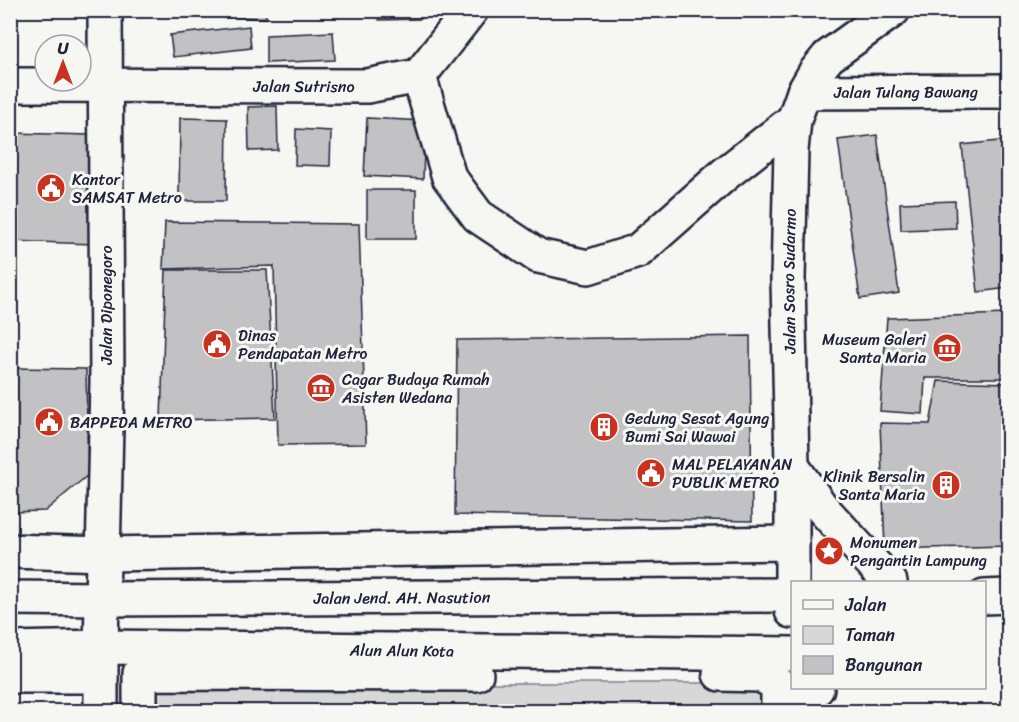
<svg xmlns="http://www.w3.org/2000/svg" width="1019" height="722" font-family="Sriracha,sans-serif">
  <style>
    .green { fill: #d7d7d7; stroke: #7c7c89; stroke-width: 1.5 }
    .building { fill: #c2c2c4; stroke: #22223b; stroke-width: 1.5 }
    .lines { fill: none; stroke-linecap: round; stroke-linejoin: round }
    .minor-casing { stroke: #22223b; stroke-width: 38 }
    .major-casing { stroke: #22223b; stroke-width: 38 }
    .highway-casing { stroke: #22223b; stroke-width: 38 }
    .minor { stroke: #f6f6f2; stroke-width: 33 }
    .major { stroke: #f6f6f2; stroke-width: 33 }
    .highway { stroke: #f6f6f2; stroke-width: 33 }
    .labels { text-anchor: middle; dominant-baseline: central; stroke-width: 6; stroke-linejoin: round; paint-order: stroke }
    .street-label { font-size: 16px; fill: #22223b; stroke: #f6f6f2 }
    .poi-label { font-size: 16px; fill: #22223b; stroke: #f6f6f2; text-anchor: start }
  </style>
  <rect width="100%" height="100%" fill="#f6f6f2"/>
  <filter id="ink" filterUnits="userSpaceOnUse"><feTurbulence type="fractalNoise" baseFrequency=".0167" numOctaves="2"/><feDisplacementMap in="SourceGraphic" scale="12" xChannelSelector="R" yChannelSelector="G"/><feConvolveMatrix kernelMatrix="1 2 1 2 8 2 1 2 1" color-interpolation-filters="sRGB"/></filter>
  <g filter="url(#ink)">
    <polygon class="green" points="155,683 767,683 767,711 155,712"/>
    <g class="building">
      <polygon points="167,10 266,10 266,18 166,15"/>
      <polygon points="379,10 421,10 421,19 379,20"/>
      <polygon points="249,26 251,48 173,57 170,35"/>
      <polygon points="333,32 335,60 266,63 266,35"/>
      <polygon points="277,106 278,150 249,151 248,107"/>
      <polygon points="180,118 227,119 226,201 179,201"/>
      <polygon points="367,118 425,121 423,179 364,176"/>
      <polygon points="296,129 331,131 330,166 295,165"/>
      <polygon points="10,133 90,135 93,244 10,241"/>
      <polygon points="877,135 899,293 860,299 838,140"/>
      <polygon points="1008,140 1008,288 978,292 962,145"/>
      <rect x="367" y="190" width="49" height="49"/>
      <polygon points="955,201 956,228 901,230 900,203"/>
      <polygon points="165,222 359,224 366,444 278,445 274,266 163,269"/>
      <polygon points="166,270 267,270 275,418 161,420"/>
      <polygon points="1008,314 1008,378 925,378 923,414 880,411 887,318"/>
      <polygon points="750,336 752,521 455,515 457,340"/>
      <polygon points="10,368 86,369 88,475 45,511 10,512"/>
      <polygon points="938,381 1008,383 1008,546 885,549 880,423 930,424"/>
    </g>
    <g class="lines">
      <g class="minor-casing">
        <g id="minor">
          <polyline points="419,76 449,177 478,216 538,256 588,267 638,251 725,174 794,120"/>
          <path id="s1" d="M10,85L367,86L419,76L471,10"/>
          <path id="s2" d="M804,92L1008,91"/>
          <polyline points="10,551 103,554 792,543"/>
          <path id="s3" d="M10,649L101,647L792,654"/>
          <polyline points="720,674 760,675 778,684 778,712"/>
          <polyline points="10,676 101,676"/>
          <polyline points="101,712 101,647 107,382 105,10"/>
          <polyline points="140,712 140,673 476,674"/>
        </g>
      </g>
      <g class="major-casing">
        <g id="major">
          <path id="s4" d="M792,611V466L788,279L791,150L794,120L804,92L815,73L828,57L893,10"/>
        </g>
      </g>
      <g class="highway-casing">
        <g id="highway">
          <polyline points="792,466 822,508 890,582"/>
          <polyline points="984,597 1008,596"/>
          <path id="s5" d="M10,598L102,599L792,595"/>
          <polyline points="793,711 817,688"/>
        </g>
      </g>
      <use href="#minor" class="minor"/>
      <use href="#major" class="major"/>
      <use href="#highway" class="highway"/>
    </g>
  </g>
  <defs>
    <g id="civic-disc" transform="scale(1.5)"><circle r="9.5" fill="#c8321e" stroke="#f6f6f2"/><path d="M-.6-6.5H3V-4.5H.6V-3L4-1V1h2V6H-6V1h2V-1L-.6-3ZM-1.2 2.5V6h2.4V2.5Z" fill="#fff"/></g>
    <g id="museum-disc" transform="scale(1.5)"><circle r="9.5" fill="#c8321e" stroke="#f6f6f2"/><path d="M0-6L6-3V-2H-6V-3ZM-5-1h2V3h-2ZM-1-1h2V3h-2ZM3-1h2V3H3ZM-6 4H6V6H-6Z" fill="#fff"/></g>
    <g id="building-disc" transform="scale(1.5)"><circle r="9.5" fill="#c8321e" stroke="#f6f6f2"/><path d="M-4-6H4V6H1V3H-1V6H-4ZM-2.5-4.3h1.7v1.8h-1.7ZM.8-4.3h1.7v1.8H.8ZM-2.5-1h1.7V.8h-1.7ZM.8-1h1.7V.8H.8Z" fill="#fff"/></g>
    <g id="sight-disc" transform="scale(1.5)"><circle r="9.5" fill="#c8321e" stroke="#f6f6f2"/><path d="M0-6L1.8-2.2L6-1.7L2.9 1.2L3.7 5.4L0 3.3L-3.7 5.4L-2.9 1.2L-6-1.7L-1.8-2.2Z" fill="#fff"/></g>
  </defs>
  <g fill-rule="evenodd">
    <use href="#civic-disc" x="51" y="188"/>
    <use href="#civic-disc" x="217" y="344"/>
    <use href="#museum-disc" x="947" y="348"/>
    <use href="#museum-disc" x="321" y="388"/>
    <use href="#civic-disc" x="49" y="422"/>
    <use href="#building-disc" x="604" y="427"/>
    <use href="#civic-disc" x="651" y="473"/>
    <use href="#building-disc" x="946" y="485"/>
    <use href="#sight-disc" x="829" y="551"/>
  </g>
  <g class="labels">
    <g class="street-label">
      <text stroke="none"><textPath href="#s1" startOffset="294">Jalan Sutrisno</textPath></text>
      <text stroke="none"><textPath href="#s2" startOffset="102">Jalan Tulang Bawang</textPath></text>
      <text stroke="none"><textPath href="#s4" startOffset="330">Jalan Sosro Sudarmo</textPath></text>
      <text transform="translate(106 305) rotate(-90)">Jalan Diponegoro</text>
      <text stroke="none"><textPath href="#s5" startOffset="392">Jalan Jend. AH. Nasution</textPath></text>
      <text stroke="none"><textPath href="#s3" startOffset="392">Alun Alun Kota</textPath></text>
    </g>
    <g class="poi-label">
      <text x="72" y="179">Kantor<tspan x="72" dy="18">SAMSAT Metro</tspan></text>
      <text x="238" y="335">Dinas<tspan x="238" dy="18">Pendapatan Metro</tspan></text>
      <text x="926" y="339" text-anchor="end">Museum Galeri<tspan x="926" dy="18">Santa Maria</tspan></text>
      <text x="342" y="379">Cagar Budaya Rumah<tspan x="342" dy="18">Asisten Wedana</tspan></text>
      <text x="625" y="418">Gedung Sesat Agung<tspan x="625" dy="18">Bumi Sai Wawai</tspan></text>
      <text x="70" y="422">BAPPEDA METRO</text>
      <text x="672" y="464">MAL PELAYANAN<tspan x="672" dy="18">PUBLIK METRO</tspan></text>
      <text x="925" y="476" text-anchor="end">Klinik Bersalin<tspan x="925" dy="18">Santa Maria</tspan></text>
      <text x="850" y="542">Monumen<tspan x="850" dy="18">Pengantin Lampung</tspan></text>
    </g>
  </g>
  <rect width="1019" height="722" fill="none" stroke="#f6f6f2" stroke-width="36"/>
  <rect x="18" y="18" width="983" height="686" fill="none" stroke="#22223b" stroke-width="2" filter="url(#ink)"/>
  <rect x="791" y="581" width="195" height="108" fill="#f6f6f2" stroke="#a1a1a9" stroke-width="1.5"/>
  <rect x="803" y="600" width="30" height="9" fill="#f6f6f2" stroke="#a1a1a9" stroke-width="1.5"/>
  <text x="845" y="611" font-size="18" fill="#22223b">Jalan</text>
  <rect x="803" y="626" width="30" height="18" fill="#d7d7d7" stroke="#a1a1a9" stroke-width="1.5"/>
  <text x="845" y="641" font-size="18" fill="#22223b">Taman</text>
  <rect x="803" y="656" width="30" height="18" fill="#c2c2c4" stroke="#a1a1a9" stroke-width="1.5"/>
  <text x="845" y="671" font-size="18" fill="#22223b">Bangunan</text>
  <g transform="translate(63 63)"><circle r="28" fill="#f6f6f2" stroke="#a1a1a9" stroke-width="1.5"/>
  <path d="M0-4.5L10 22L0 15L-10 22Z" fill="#c8321e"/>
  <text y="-9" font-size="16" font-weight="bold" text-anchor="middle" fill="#22223b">U</text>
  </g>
</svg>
